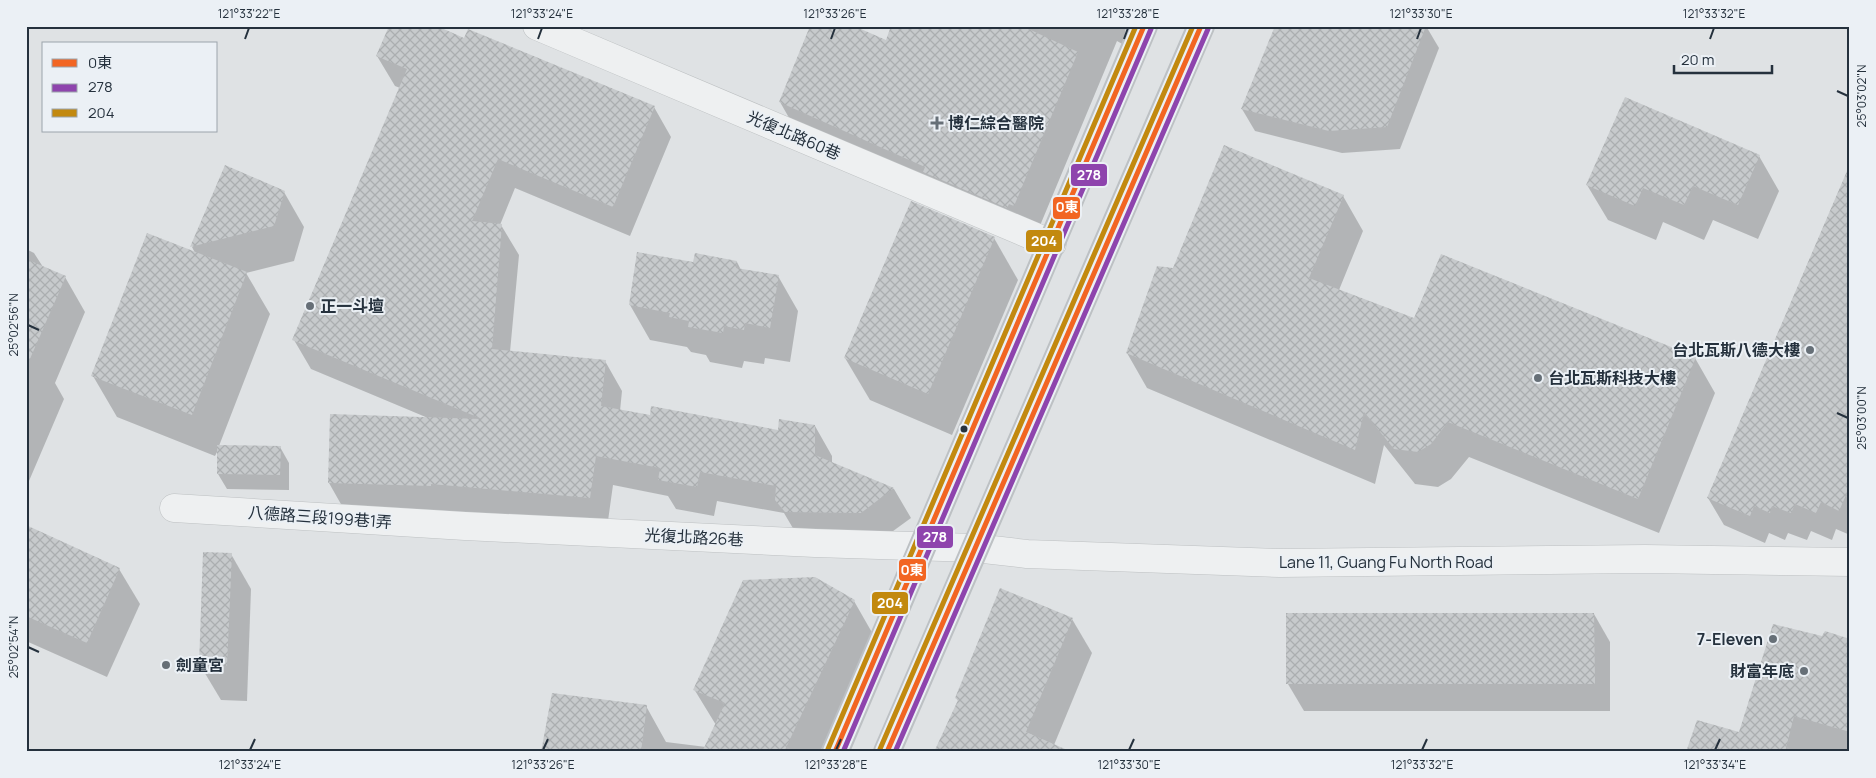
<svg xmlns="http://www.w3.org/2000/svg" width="1876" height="778" font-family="Manrope,'Noto Sans TC',sans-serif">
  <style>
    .shadow { fill: #0003 }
    .building { fill: url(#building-cross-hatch) }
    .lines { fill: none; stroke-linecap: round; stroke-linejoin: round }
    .minor-casing { stroke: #bdc0c2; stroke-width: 29 }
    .minor { stroke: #eef0f1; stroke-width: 28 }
    .secondary { stroke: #bdc1c4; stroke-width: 28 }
    .bus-1-casing { stroke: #ebf0f5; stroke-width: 9 }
    .bus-2-casing { stroke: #ebf0f5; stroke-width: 9 }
    .bus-3-casing { stroke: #ebf0f5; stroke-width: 9 }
    .bus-1 { stroke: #f26522; stroke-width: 5 }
    .bus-2 { stroke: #8e44ad; stroke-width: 5 }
    .bus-3 { stroke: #c2890f; stroke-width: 5 }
    .ticks { fill: none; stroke: #25313d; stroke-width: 2 }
    .poi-dot { fill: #666f77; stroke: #ebf0f5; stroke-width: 2 }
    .bus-dot { fill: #25313d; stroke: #ebf0f5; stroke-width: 2 }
    .labels { text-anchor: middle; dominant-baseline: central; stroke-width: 4; stroke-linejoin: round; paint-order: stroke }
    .poi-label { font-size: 16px; font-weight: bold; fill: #25313d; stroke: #ebf0f5; text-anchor: start }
    .street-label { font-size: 16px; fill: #25313d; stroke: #ebf0f5 }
    .line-badge { stroke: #ebf0f5; stroke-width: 2 }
    .badge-label { font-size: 14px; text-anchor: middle; font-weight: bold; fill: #fff }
    .neatline { fill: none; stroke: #25313d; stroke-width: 2 }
    .ticks-label { font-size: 12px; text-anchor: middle; fill: #25313d }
  </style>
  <defs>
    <pattern id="building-cross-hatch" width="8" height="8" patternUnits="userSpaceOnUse" patternTransform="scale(1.25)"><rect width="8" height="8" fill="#c7cacc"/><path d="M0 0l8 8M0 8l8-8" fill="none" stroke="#abaeb0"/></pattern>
  </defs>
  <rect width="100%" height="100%" fill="#dfe2e4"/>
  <g class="shadow">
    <polygon points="892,26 1126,26 1124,45 1117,41 1034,240 800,137 780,102 886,42"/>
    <polygon points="1277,26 1426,26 1439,48 1400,149 1342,153 1255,131 1242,109"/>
    <polygon points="465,40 654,107 671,137 630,236 515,188 500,225 501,225 519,255 510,352 605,361 622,391 620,411 651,416 779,432 815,426 832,456 832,463 894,489 911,518 878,542 794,530 784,513 717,501 714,516 676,509 668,496 613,485 607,528 346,513 329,483 428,418 311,369 294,340 400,88 395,86 377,56"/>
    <polygon points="1759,156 1779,191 1758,239 1713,220 1704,240 1663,222 1656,240 1608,220 1587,185"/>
    <polygon points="284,192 304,227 294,261 246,273 270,314 219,446 280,447 289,463 289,490 227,489 218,474 218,450 215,456 117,417 93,376 195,253 192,247"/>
    <polygon points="1343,196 1363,231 1339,290 1415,319 1695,358 1715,393 1659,533 1469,457 1451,479 1438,487 1415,484 1384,445 1375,484 1147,388 1127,353 1174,269"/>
    <polygon points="1850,215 1850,535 1836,529 1832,540 1811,531 1807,540 1788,533 1785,540 1769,533 1765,543 1724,525 1708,498"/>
    <polygon points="994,238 1018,280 952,435 870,400 845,358"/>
    <polygon points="26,249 34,253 43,267 65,277 85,312 55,383 64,399 26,488"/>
    <polygon points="737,262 741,270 778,276 798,311 790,362 765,358 764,364 744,361 742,368 710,362 706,355 691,352 687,347 650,340 630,305 694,263"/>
    <polygon points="26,527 119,569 140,604 107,677 26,641"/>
    <polygon points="231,554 251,589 247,701 221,700 200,665"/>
    <polygon points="854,601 874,636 820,752 542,752 646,706 666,742 706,747 716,725 694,689"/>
    <polygon points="1594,614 1610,642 1610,711 1304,711 1288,684"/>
    <polygon points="1072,619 1092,653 1054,745 959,702 956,698"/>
    <polygon points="1822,638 1850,640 1850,752 1688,752 1740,734"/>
  </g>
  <g class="building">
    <polygon points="389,26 437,26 464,38 468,29 655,106 613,207 498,159 472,221 502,224 492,349 606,360 601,406 650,415 651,406 778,430 779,419 815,425 815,455 894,488 861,513 785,512 775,500 776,486 700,472 697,487 658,480 660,468 596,456 590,498 431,484 431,486 328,483 330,414 482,419 292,340 407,69 376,56"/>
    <polygon points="810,26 854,26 886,40 891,26 1022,26 1078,52 1014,206 1009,204 1007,208 923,172 925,167 779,102"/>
    <polygon points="1275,26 1426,26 1387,127 1329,131 1241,109"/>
    <polygon points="1625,97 1760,155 1738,205 1693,186 1684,205 1643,188 1635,206 1586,185"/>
    <polygon points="1224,145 1344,195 1309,278 1414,318 1441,254 1696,357 1638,499 1448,422 1431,444 1418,452 1394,449 1364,412 1355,450 1126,353 1157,266 1173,268"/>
    <polygon points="1850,164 1850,486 1839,511 1821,502 1816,513 1795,504 1791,513 1772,506 1770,513 1754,506 1750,516 1707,498"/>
    <polygon points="225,165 285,191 274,226 190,247"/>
    <polygon points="911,201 995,237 928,394 844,358"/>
    <polygon points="147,233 247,272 192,415 91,376"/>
    <polygon points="637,252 693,262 695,253 737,261 736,268 779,275 770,328 745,323 744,330 724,326 723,333 688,327 689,321 669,317 670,313 629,305"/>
    <polygon points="26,259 66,276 26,368"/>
    <polygon points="217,445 281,446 280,475 217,474"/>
    <polygon points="26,525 120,568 87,643 26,616"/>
    <polygon points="203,552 232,553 227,666 199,665"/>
    <polygon points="815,577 855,600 784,752 702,752 725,703 693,690 743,580"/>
    <polygon points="1000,588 1073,618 1026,732 1072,752 934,752 958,700 955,698"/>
    <polygon points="1286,613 1594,613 1595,684 1286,684"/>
    <polygon points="1773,624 1822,636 1825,631 1850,639 1850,732 1794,716 1785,752 1686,752 1697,720 1739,732"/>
    <polygon points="552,693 647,705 641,752 541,752"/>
  </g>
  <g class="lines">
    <g class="minor-casing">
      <g id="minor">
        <polyline points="537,26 1052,244"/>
        <polyline points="174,508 465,526 815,543 975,548 1027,554 1280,563 1645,559 1850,562"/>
      </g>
    </g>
    <use href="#minor" class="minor"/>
    <g class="secondary">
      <polyline points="835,752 1144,26"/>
      <polyline points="887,752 1201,26"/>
    </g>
    <g class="bus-1-casing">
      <g id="bus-1">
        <polyline points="835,752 1144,26"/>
        <polyline points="887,752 1201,26"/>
      </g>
    </g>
    <g class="bus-2-casing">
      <g id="bus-2">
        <polyline points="843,752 1151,29"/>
        <polyline points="895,752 1208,29"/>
      </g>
    </g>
    <g class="bus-3-casing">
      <g id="bus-3">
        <polyline points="828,749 1136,26"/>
        <polyline points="880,749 1193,26"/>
      </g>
    </g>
    <use href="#bus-1" class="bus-1"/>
    <use href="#bus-2" class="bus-2"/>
    <use href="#bus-3" class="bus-3"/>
  </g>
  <path class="ticks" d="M245,39L249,28M538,39L542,28M831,39L835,28M1124,39L1128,28M1417,39L1421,28M1710,39L1714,28M1837,91L1848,96M28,325L39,330M1837,413L1848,418M28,647L39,652M250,750L255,739M543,750L548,739M836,750L841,739M1129,750L1134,739M1422,750L1427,739M1715,750L1720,739"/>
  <g class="poi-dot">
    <path d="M934.5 115.5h5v5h5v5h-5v5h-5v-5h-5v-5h5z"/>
    <circle cx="310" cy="306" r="5"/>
    <circle cx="1810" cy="350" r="5"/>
    <circle cx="1538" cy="378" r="5"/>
    <circle cx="1773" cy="639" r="5"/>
    <circle cx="166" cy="665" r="5"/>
    <circle cx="1804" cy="671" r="5"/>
  </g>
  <circle class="bus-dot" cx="964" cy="429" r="4.5"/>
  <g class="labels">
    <g class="poi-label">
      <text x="948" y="123">博仁綜合醫院</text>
      <text x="320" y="306">正一斗壇</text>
      <text x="1800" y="350" text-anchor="end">台北瓦斯八德大樓</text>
      <text x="1548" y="378">台北瓦斯科技大樓</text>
      <text x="1763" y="639" text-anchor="end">7-Eleven</text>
      <text x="176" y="665">劍童宮</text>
      <text x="1794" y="671" text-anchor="end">財富年底</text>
    </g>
    <g class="street-label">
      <text transform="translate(794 135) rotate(23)">光復北路60巷</text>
      <text transform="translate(320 517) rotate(4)">八德路三段199巷1弄</text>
      <text transform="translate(694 537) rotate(3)">光復北路26巷</text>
      <text x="1386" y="562">Lane 11, Guang Fu North Road</text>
    </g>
  </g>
  <g class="line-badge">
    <rect x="1070" y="163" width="38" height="24" rx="5" fill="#8e44ad"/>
    <rect x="1052" y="196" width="29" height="24" rx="5" fill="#f26522"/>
    <rect x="1025" y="229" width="38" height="24" rx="5" fill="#c2890f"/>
    <rect x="916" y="525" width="38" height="24" rx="5" fill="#8e44ad"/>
    <rect x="898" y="558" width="29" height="24" rx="5" fill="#f26522"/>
    <rect x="871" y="591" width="38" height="24" rx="5" fill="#c2890f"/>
  </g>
  <g class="badge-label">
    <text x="1089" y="180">278</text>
    <text x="1067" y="212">0東</text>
    <text x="1044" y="246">204</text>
    <text x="935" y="542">278</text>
    <text x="912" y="575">0東</text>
    <text x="890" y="608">204</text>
  </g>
  <rect width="1876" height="778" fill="none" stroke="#ebf0f5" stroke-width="55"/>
  <rect x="42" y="42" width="175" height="90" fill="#ebf0f5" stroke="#9ca4ab"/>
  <rect x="52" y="59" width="25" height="8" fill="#f26522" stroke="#9ca4ab"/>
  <text x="88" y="68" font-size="15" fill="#25313d">0東</text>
  <rect x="52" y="84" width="25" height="8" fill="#8e44ad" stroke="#9ca4ab"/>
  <text x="88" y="92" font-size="15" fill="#25313d">278</text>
  <rect x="52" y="109" width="25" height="8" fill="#c2890f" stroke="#9ca4ab"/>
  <text x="88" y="118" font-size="15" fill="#25313d">204</text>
  <path d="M1674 65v8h98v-8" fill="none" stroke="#25313d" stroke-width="2.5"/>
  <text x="1681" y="65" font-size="15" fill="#25313d" stroke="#ebf0f5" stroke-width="4" paint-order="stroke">20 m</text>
  <rect x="28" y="28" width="1820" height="722" class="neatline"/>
  <g class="ticks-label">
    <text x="249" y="18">121°33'22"E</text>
    <text x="542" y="18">121°33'24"E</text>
    <text x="835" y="18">121°33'26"E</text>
    <text x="1128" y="18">121°33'28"E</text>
    <text x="1421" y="18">121°33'30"E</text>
    <text x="1714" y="18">121°33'32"E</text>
    <text transform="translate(1862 96) rotate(-90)" y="4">25°03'02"N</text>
    <text transform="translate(14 325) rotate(-90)" y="4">25°02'56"N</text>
    <text transform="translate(1862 418) rotate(-90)" y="4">25°03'00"N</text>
    <text transform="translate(14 647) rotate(-90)" y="4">25°02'54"N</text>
    <text x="250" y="769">121°33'24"E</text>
    <text x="543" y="769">121°33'26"E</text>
    <text x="836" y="769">121°33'28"E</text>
    <text x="1129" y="769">121°33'30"E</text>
    <text x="1422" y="769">121°33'32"E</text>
    <text x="1715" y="769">121°33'34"E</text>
  </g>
</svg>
